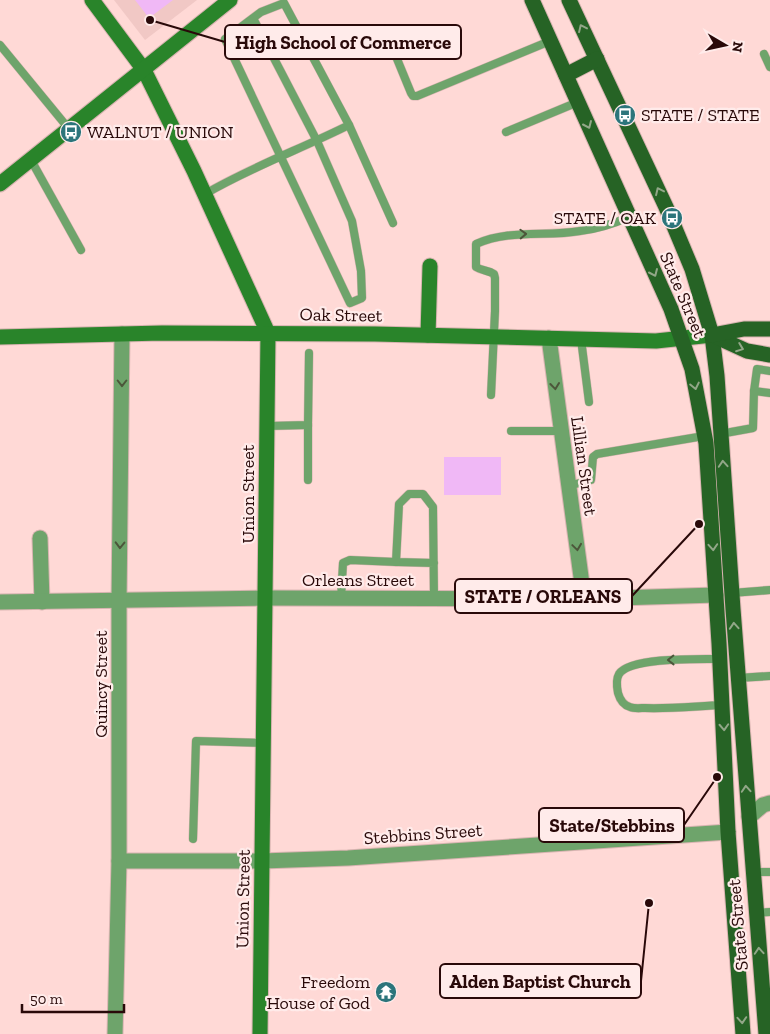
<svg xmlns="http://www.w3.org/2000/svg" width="770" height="1034" font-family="'Zilla Slab',serif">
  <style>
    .built { fill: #f1c8c5 }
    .green { fill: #f0b8f6 }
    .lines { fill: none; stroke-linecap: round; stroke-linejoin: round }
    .lane-casing { stroke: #d8b4b1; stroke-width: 9 }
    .street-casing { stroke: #d8b4b1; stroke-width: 17 }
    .secondary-casing { stroke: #d8b4b1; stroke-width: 17 }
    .primary-casing { stroke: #d8b4b1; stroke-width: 17 }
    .lane { stroke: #6ea46b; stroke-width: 8 }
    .street { stroke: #6ea46b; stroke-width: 15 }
    .secondary { stroke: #29842a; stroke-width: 15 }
    .primary { stroke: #266325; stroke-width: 15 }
    .oneway { stroke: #92a788 }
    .oneway2 { stroke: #4c563a }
    .labels { text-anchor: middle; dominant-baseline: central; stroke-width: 4.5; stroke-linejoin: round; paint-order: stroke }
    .poi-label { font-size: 18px; fill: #290909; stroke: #ffebea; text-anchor: start }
    .street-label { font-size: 18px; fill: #290909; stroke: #ffebea }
    .leader { fill: none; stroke: #290909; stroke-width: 2 }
    .callout-dot { fill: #290909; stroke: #ffebea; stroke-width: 2 }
    .callout { fill: #ffebea; stroke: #290909; stroke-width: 2 }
    .callout-label { font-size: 19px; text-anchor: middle; font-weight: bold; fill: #290909 }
  </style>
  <rect width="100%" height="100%" fill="#ffd9d6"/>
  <polygon class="built" points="114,0 197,0 145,40"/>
  <g class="green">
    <polygon points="135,0 173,0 149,18"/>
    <rect x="444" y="457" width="57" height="38"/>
  </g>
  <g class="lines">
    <g class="lane-casing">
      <g id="lane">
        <polyline points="388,37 411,93 413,96 417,96 550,41"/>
        <polyline points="0,45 69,129"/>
        <polyline points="764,54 770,67"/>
        <polyline points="349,125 393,223"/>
        <polyline points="506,132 578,102"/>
        <polyline points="31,160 81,250"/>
        <path d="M205,194C251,167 301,149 349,125L284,3L261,12L225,39L350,303L362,298L361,271L352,221L317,141L253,18"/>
        <polyline points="581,339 589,402"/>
        <polyline points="754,391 770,393"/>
        <path d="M491,395L495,311V278L494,274C488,270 482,271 476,267V244C510,229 545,237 580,231C598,229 613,224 629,217"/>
        <polyline points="308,425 308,480"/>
        <polyline points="268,426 308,425 309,353"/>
        <polyline points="511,431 560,431"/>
        <polyline points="720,434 753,428 754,391 757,369 770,371"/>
        <polyline points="568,486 591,480 593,457 597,454 704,436"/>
        <polyline points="434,563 396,562 399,504 409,494 423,494 433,507 434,599"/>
        <polyline points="732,593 770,590"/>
        <polyline points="341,599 343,563 350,560 396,562"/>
        <path d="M720,659C700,659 630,657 619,674C616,679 617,688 618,693C620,700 623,705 630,707C634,709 641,708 645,708C671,709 697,706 723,705"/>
        <polyline points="738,678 770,676"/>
        <polyline points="193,839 196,741 264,743"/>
        <polyline points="753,872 770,872"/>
        <polyline points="756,913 770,912"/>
      </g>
    </g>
    <g class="street-casing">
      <g id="street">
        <polyline points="549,338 584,599"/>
        <polyline points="40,538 42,602"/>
        <polyline points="0,602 266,598 584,599 716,595"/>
        <polyline points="749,817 763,805 770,803"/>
        <polyline points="119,861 262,861 348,858 728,832"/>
        <polyline points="115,1034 119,861 119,601 122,334"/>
      </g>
    </g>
    <g class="secondary-casing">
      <g id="secondary">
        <polyline points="92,0 144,70 194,171 268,333 260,1034"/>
        <polyline points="0,184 230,0"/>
        <polyline points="428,335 430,266"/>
        <polyline points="0,337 162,333 375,334 656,341 712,335"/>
      </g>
    </g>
    <g class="primary-casing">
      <g id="primary">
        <polyline points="532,0 671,309 692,369 706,443 719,643 728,832 743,1034"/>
        <polyline points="569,0 666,207 692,269 712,335 717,376 733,609 766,1034"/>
        <polyline points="566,75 597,59"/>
        <polyline points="712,335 747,351 770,355"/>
        <polyline points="712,335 744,329 770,329"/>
      </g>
    </g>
    <use href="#lane" class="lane"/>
    <use href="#street" class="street"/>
    <use href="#secondary" class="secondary"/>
    <use href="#primary" class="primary"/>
  </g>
  <defs><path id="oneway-chevron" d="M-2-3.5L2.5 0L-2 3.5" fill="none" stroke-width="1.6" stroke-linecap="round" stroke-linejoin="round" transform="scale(1.25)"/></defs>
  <g class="oneway">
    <use href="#oneway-chevron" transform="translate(582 28) rotate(-115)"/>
    <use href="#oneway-chevron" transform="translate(588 125) rotate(66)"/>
    <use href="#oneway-chevron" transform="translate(659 191) rotate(-115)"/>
    <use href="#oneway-chevron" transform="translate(654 273) rotate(66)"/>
    <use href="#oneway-chevron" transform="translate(740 348) rotate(21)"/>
    <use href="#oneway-chevron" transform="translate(695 386) rotate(78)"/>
    <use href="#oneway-chevron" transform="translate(723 464) rotate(-94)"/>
    <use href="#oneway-chevron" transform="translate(713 547) rotate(86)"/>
    <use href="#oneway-chevron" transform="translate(734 626) rotate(-94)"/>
    <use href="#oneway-chevron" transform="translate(724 727) rotate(87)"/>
    <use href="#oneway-chevron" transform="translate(746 789) rotate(-94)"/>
    <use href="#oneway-chevron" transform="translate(759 951) rotate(-94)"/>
    <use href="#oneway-chevron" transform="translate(742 1020) rotate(86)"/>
  </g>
  <g class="oneway2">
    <use href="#oneway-chevron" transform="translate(523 234) rotate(-2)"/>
    <use href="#oneway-chevron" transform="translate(122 383) rotate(90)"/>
    <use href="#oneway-chevron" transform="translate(555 386) rotate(83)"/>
    <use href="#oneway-chevron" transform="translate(120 545) rotate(91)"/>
    <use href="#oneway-chevron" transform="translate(577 547) rotate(82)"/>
    <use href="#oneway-chevron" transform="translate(671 660) rotate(179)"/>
  </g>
  <defs>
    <g id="bus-disc" transform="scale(1.125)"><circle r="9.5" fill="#2c757b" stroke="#ffebea"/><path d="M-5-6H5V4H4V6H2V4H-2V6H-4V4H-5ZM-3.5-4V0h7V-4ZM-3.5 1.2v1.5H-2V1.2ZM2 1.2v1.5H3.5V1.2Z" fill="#fff"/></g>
    <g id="temple-disc" transform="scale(1.125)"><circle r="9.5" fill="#2c757b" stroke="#ffebea"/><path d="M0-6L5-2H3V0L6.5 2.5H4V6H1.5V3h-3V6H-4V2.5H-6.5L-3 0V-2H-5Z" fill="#fff"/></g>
  </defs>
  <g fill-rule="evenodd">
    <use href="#bus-disc" x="625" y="115"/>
    <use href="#bus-disc" x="71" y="132"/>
    <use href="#bus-disc" x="672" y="218"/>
    <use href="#temple-disc" x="386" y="992"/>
  </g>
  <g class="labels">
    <g class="poi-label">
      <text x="641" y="115">STATE / STATE</text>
      <text x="87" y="132">WALNUT / UNION</text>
      <text x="656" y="218" text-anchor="end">STATE / OAK</text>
      <text x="370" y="982" text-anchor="end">Freedom<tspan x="370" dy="21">House of God</tspan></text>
    </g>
    <g class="street-label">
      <text transform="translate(683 295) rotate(67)">State Street</text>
      <text transform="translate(341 315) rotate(1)">Oak Street</text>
      <text transform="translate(584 466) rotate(82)">Lillian Street</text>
      <text transform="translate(248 494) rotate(-90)">Union Street</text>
      <text x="358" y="580">Orleans Street</text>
      <text transform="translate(101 684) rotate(-90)">Quincy Street</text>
      <text transform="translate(423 834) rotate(-4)">Stebbins Street</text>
      <text transform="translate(243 899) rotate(-89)">Union Street</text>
      <text transform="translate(738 925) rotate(-95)">State Street</text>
    </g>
  </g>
  <path class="leader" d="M150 20L225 42M699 524L632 596M717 777L684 825M649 903L641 981"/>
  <g class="callout-dot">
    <circle cx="150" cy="20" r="5"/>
    <circle cx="699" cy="524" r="5"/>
    <circle cx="717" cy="777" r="5"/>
    <circle cx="649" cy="903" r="5"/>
  </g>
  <g class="callout">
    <rect x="225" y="25" width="236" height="34" rx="5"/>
    <rect x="455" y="579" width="177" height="34" rx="5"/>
    <rect x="539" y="808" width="145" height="34" rx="5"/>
    <rect x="440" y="964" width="201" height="34" rx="5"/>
  </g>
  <g class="callout-label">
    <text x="343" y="49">High School of Commerce</text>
    <text x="543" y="603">STATE / ORLEANS</text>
    <text x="612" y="832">State/Stebbins</text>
    <text x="540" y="988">Alden Baptist Church</text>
  </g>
  <g transform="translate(725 45) rotate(99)" stroke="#ffebea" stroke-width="4" paint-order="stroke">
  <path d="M0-4L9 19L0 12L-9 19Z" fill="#290909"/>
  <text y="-8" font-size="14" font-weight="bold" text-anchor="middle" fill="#290909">N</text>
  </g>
  <path d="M22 1004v8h102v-8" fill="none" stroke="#290909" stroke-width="2.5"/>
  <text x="30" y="1004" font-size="15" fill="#290909" stroke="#ffebea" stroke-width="4" paint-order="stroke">50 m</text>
</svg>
